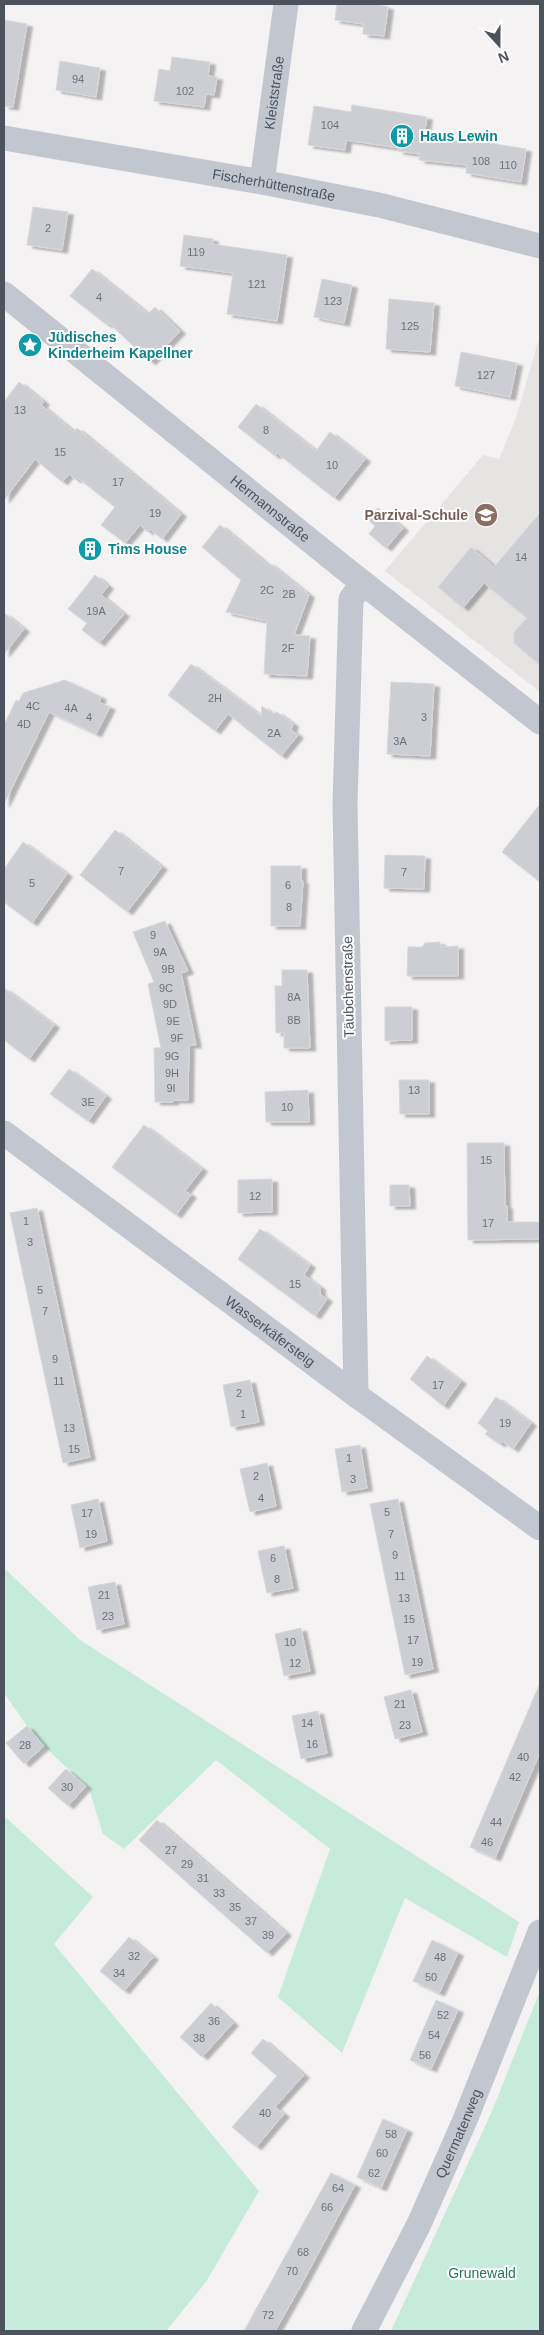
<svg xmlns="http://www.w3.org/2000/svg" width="544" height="2335" font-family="Arial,sans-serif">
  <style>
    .education { fill: #e5e4e3 }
    .green { fill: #c7ebda }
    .building { fill: #cdced4; stroke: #d7d8dc; filter: url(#shadow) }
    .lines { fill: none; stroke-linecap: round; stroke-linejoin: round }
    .minor { stroke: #c2c7cf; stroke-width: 25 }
    .labels { text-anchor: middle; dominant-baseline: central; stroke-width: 4; stroke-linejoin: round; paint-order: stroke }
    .number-label { font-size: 11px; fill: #6c727b }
    .street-label { font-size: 14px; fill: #4c535d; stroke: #fff }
    .culture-label { font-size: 14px; font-weight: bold; fill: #0d838f; stroke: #fff; text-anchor: start }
    .education-label { font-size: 14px; font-weight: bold; fill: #785e54; stroke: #fff; text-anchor: end }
    .park-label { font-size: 14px; fill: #237858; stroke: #fff }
  </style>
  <defs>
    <filter id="shadow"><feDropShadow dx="5.5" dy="3" stdDeviation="1" flood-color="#0004"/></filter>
  </defs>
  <rect width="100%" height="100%" fill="#f4f2f2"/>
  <polygon class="education" points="540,335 540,692 385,571 483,455 499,459 516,418"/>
  <g class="green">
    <polygon points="4,1568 80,1640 519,1922 507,1957 405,1898 342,2053 278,1997 330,1849 216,1760 124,1849 103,1834 89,1789 44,1746 27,1726 4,1693"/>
    <polygon points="4,1816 93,1897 54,1944 259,2191 206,2282 166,2331 4,2331"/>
    <polygon points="540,1991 540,2331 391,2331 492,2111"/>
  </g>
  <g class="building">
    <polygon points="337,4 381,4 380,5 388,7 384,36 363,34 364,24 335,20"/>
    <polygon points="4,20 27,24 13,107 4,106"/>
    <polygon points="172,57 210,62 208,76 217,77 214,95 206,94 204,107 154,101 159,69 170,71"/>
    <polygon points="60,61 100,68 96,97 56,90"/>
    <polygon points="352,105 427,117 424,136 470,143 471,140 526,149 521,182 466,173 467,165 419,160 420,154 398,151 399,148 346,140 345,150 308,145 314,106 351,112"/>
    <polygon points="33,207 68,212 62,250 27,245"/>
    <polygon points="184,235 213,239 212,244 287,255 277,321 227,314 233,273 180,266"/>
    <polygon points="92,269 148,314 155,307 180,331 150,362 109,323 107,325 70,296"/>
    <polygon points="322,279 352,285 344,323 314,317"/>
    <polygon points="389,299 434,303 430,352 386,349"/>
    <polygon points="461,352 517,363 510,397 455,386"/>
    <polygon points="19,382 44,402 41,405 74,432 77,428 181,514 162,539 150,529 148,532 140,525 125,543 101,525 115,507 78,478 76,480 69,474 62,482 35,459 4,500 4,402"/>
    <polygon points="256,404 316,451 330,432 365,459 334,498 277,453 275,456 238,427"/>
    <polygon points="378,508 403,528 386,548 369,534 375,526 368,520"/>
    <polygon points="540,513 540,665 514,643 514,632 527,618 484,583 463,608 438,587 471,547 494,567"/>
    <polygon points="220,525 267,564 269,563 309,595 294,635 310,636 307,676 264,674 267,621 226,612 241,580 202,547"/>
    <polygon points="95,575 108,586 101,595 124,614 99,643 82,630 87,623 68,609"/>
    <polygon points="4,613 24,629 4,654"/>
    <polygon points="191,664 261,716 262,706 272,714 277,712 293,724 291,730 298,735 281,756 228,714 215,731 168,695"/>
    <polygon points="65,680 101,697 99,702 110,707 96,734 49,712 4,804 4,725 16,700 19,701 23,693"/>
    <polygon points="391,682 434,684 430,756 387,754"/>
    <polygon points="540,804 540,882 502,852"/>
    <polygon points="115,830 162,867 127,912 80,875"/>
    <polygon points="23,842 67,874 32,923 4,902 4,869"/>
    <polygon points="385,855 425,856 424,889 384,888"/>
    <polygon points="271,866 301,866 301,881 303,881 300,926 271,926"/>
    <polygon points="165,921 188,971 181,973 196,1045 189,1045 188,1100 173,1100 173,1102 155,1102 154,1048 161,1048 148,984 154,982 133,932"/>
    <polygon points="440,942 440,947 458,946 458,976 407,976 408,947 422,947 425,943"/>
    <polygon points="282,970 307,970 310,1048 284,1048 284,1032 276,1033 275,986 282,986"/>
    <polygon points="4,988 54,1025 29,1059 4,1040"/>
    <polygon points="385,1007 412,1007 412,1040 385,1041"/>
    <polygon points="69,1069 106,1096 88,1121 50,1094"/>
    <polygon points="399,1080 429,1080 429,1114 400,1114"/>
    <polygon points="308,1090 309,1122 266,1122 265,1092"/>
    <polygon points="144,1125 202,1169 185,1191 191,1195 176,1215 112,1167"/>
    <polygon points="467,1143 504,1143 505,1206 507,1206 507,1222 540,1222 540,1239 468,1240"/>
    <polygon points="272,1179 272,1212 238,1213 238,1180"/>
    <polygon points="390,1185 409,1185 410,1206 390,1206"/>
    <polygon points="37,1208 90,1457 63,1463 10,1213"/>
    <polygon points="260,1229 310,1265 304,1275 320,1287 320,1294 327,1299 315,1316 238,1259"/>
    <polygon points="427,1356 461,1381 443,1406 410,1379"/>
    <polygon points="250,1380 259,1422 231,1427 223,1385"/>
    <polygon points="496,1397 531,1423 513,1449 502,1441 500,1444 485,1434 488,1431 478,1423"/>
    <polygon points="360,1445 367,1488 342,1492 335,1449"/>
    <polygon points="267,1463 276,1506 250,1512 240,1469"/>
    <polygon points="98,1499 107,1541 80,1548 71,1505"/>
    <polygon points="398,1499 433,1669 405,1675 370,1504"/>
    <polygon points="284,1546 293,1588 267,1593 258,1551"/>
    <polygon points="115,1582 124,1624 97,1630 88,1587"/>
    <polygon points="301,1628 310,1671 284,1676 275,1634"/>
    <polygon points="540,1683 540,1752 495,1858 470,1847"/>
    <polygon points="411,1690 422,1732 395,1739 384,1697"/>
    <polygon points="318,1711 327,1753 301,1759 292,1716"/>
    <polygon points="27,1726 44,1746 24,1764 6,1743"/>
    <polygon points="66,1769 86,1786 68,1806 48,1788"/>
    <polygon points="157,1820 286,1933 267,1953 139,1840"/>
    <polygon points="129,1937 153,1957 124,1991 100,1971"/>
    <polygon points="432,1940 458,1953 439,1993 413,1981"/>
    <polygon points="436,2000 458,2010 431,2069 410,2060"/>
    <polygon points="211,2003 233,2023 202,2057 180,2037"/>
    <polygon points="263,2039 304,2075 275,2107 284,2114 256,2147 232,2127 277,2076 251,2053"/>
    <polygon points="383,2119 407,2130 381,2188 357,2177"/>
    <polygon points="331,2173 355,2185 300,2287 275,2331 244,2331"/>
  </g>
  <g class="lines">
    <g class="minor">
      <path id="s1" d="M4,138L262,182L379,205L540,246"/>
      <path id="s2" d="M262,182L286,4"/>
      <path id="s3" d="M4,294L344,568L540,722"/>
      <path id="s4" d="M4,1133L356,1395L540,1528"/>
      <polyline points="356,1395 345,804 351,599 363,583"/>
      <path id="s5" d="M364,2331L419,2224L465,2120L540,1932"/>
    </g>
  </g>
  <defs>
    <g id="building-disc" transform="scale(1.25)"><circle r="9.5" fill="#0f9aa8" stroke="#fff"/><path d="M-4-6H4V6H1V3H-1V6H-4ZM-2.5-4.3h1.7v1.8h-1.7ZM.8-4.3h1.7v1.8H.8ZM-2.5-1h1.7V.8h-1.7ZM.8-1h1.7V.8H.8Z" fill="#fff"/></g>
    <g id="sight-disc" transform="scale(1.25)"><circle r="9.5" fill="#0f9aa8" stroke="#fff"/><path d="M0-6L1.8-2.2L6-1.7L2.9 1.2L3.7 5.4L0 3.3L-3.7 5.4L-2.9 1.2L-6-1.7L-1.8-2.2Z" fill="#fff"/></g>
    <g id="school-disc" transform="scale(1.25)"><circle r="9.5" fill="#8d6e63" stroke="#fff"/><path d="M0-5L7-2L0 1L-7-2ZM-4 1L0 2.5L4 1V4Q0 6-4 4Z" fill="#fff"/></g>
  </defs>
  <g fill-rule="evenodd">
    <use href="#building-disc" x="402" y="136"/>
    <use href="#sight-disc" x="30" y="345"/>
    <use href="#school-disc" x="486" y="515"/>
    <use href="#building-disc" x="90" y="549"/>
  </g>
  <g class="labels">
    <g class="number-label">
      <text x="78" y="79">94</text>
      <text x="185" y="91">102</text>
      <text x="330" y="125">104</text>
      <text x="481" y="161">108</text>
      <text x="508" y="165">110</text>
      <text x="48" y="228">2</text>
      <text x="196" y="252">119</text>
      <text x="257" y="284">121</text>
      <text x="99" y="297">4</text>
      <text x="333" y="301">123</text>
      <text x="410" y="326">125</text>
      <text x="486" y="375">127</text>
      <text x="20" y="410">13</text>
      <text x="266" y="430">8</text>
      <text x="60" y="452">15</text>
      <text x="332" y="465">10</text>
      <text x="118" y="482">17</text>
      <text x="155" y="513">19</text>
      <text x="521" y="557">14</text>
      <text x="267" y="590">2C</text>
      <text x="289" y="594">2B</text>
      <text x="96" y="611">19A</text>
      <text x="288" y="648">2F</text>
      <text x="215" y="698">2H</text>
      <text x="33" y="706">4C</text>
      <text x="71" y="708">4A</text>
      <text x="89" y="717">4</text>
      <text x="424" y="717">3</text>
      <text x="24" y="724">4D</text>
      <text x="274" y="733">2A</text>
      <text x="400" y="741">3A</text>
      <text x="121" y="871">7</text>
      <text x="404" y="872">7</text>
      <text x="32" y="883">5</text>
      <text x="288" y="885">6</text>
      <text x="289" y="907">8</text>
      <text x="153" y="935">9</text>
      <text x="160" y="952">9A</text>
      <text x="168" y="969">9B</text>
      <text x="166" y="988">9C</text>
      <text x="294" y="997">8A</text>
      <text x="170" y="1004">9D</text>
      <text x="294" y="1020">8B</text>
      <text x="173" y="1021">9E</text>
      <text x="177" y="1038">9F</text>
      <text x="172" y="1056">9G</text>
      <text x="172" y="1073">9H</text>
      <text x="171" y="1088">9I</text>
      <text x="414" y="1090">13</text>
      <text x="88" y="1102">3E</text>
      <text x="287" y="1107">10</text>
      <text x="486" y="1160">15</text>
      <text x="255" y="1196">12</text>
      <text x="26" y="1221">1</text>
      <text x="488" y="1223">17</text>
      <text x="30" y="1242">3</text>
      <text x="295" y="1284">15</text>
      <text x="40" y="1290">5</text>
      <text x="45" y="1311">7</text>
      <text x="55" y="1359">9</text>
      <text x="59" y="1381">11</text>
      <text x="438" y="1385">17</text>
      <text x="239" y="1393">2</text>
      <text x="243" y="1414">1</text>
      <text x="505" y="1423">19</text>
      <text x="69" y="1428">13</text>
      <text x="74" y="1449">15</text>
      <text x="349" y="1458">1</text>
      <text x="256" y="1476">2</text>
      <text x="353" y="1479">3</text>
      <text x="261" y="1498">4</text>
      <text x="387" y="1512">5</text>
      <text x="87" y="1513">17</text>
      <text x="91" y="1534">19</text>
      <text x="391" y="1534">7</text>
      <text x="395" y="1555">9</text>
      <text x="273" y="1558">6</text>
      <text x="400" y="1576">11</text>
      <text x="277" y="1579">8</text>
      <text x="104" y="1595">21</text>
      <text x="404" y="1598">13</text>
      <text x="108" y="1616">23</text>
      <text x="409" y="1619">15</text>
      <text x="413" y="1640">17</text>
      <text x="290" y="1642">10</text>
      <text x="417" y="1662">19</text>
      <text x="295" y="1663">12</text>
      <text x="400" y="1704">21</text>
      <text x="307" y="1723">14</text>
      <text x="405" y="1725">23</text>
      <text x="312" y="1744">16</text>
      <text x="25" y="1745">28</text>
      <text x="523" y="1757">40</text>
      <text x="515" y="1777">42</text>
      <text x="67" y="1787">30</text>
      <text x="496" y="1822">44</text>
      <text x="487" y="1842">46</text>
      <text x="171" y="1850">27</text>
      <text x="187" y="1864">29</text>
      <text x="203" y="1878">31</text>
      <text x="219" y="1893">33</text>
      <text x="235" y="1907">35</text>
      <text x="251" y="1921">37</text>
      <text x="268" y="1935">39</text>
      <text x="134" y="1956">32</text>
      <text x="440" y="1957">48</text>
      <text x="119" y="1973">34</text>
      <text x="431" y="1977">50</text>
      <text x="443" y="2015">52</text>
      <text x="214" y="2021">36</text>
      <text x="434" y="2035">54</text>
      <text x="199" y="2038">38</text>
      <text x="425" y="2055">56</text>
      <text x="265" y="2113">40</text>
      <text x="391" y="2134">58</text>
      <text x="382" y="2153">60</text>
      <text x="374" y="2173">62</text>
      <text x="338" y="2188">64</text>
      <text x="327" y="2207">66</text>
      <text x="303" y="2252">68</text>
      <text x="292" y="2271">70</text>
      <text x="268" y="2315">72</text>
    </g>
    <g class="street-label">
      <text stroke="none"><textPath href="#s2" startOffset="90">Kleiststraße</textPath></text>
      <text stroke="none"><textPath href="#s1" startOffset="274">Fischerhüttenstraße</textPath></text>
      <text stroke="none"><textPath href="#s3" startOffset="342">Hermannstraße</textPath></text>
      <text transform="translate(348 987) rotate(-91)">Täubchenstraße</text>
      <text stroke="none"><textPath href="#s4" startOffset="332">Wasserkäfersteig</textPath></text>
      <text stroke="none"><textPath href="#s5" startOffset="219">Quermatenweg</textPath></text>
    </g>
    <g class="culture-label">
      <text x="420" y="136">Haus Lewin</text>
      <text x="48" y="337">Jüdisches<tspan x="48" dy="16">Kinderheim Kapellner</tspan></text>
      <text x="108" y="549">Tims House</text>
    </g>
    <g class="education-label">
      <text x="468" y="515">Parzival-Schule</text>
    </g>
    <g class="park-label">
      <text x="482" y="2273">Grunewald</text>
    </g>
  </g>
  <rect width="544" height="2335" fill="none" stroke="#4c535d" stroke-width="10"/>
  <g transform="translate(499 45) rotate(159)" stroke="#ffffff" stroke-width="4" paint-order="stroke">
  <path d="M0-4L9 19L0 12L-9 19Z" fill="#4c535d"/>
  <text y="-8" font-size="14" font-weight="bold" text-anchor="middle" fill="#4c535d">N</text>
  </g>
</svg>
